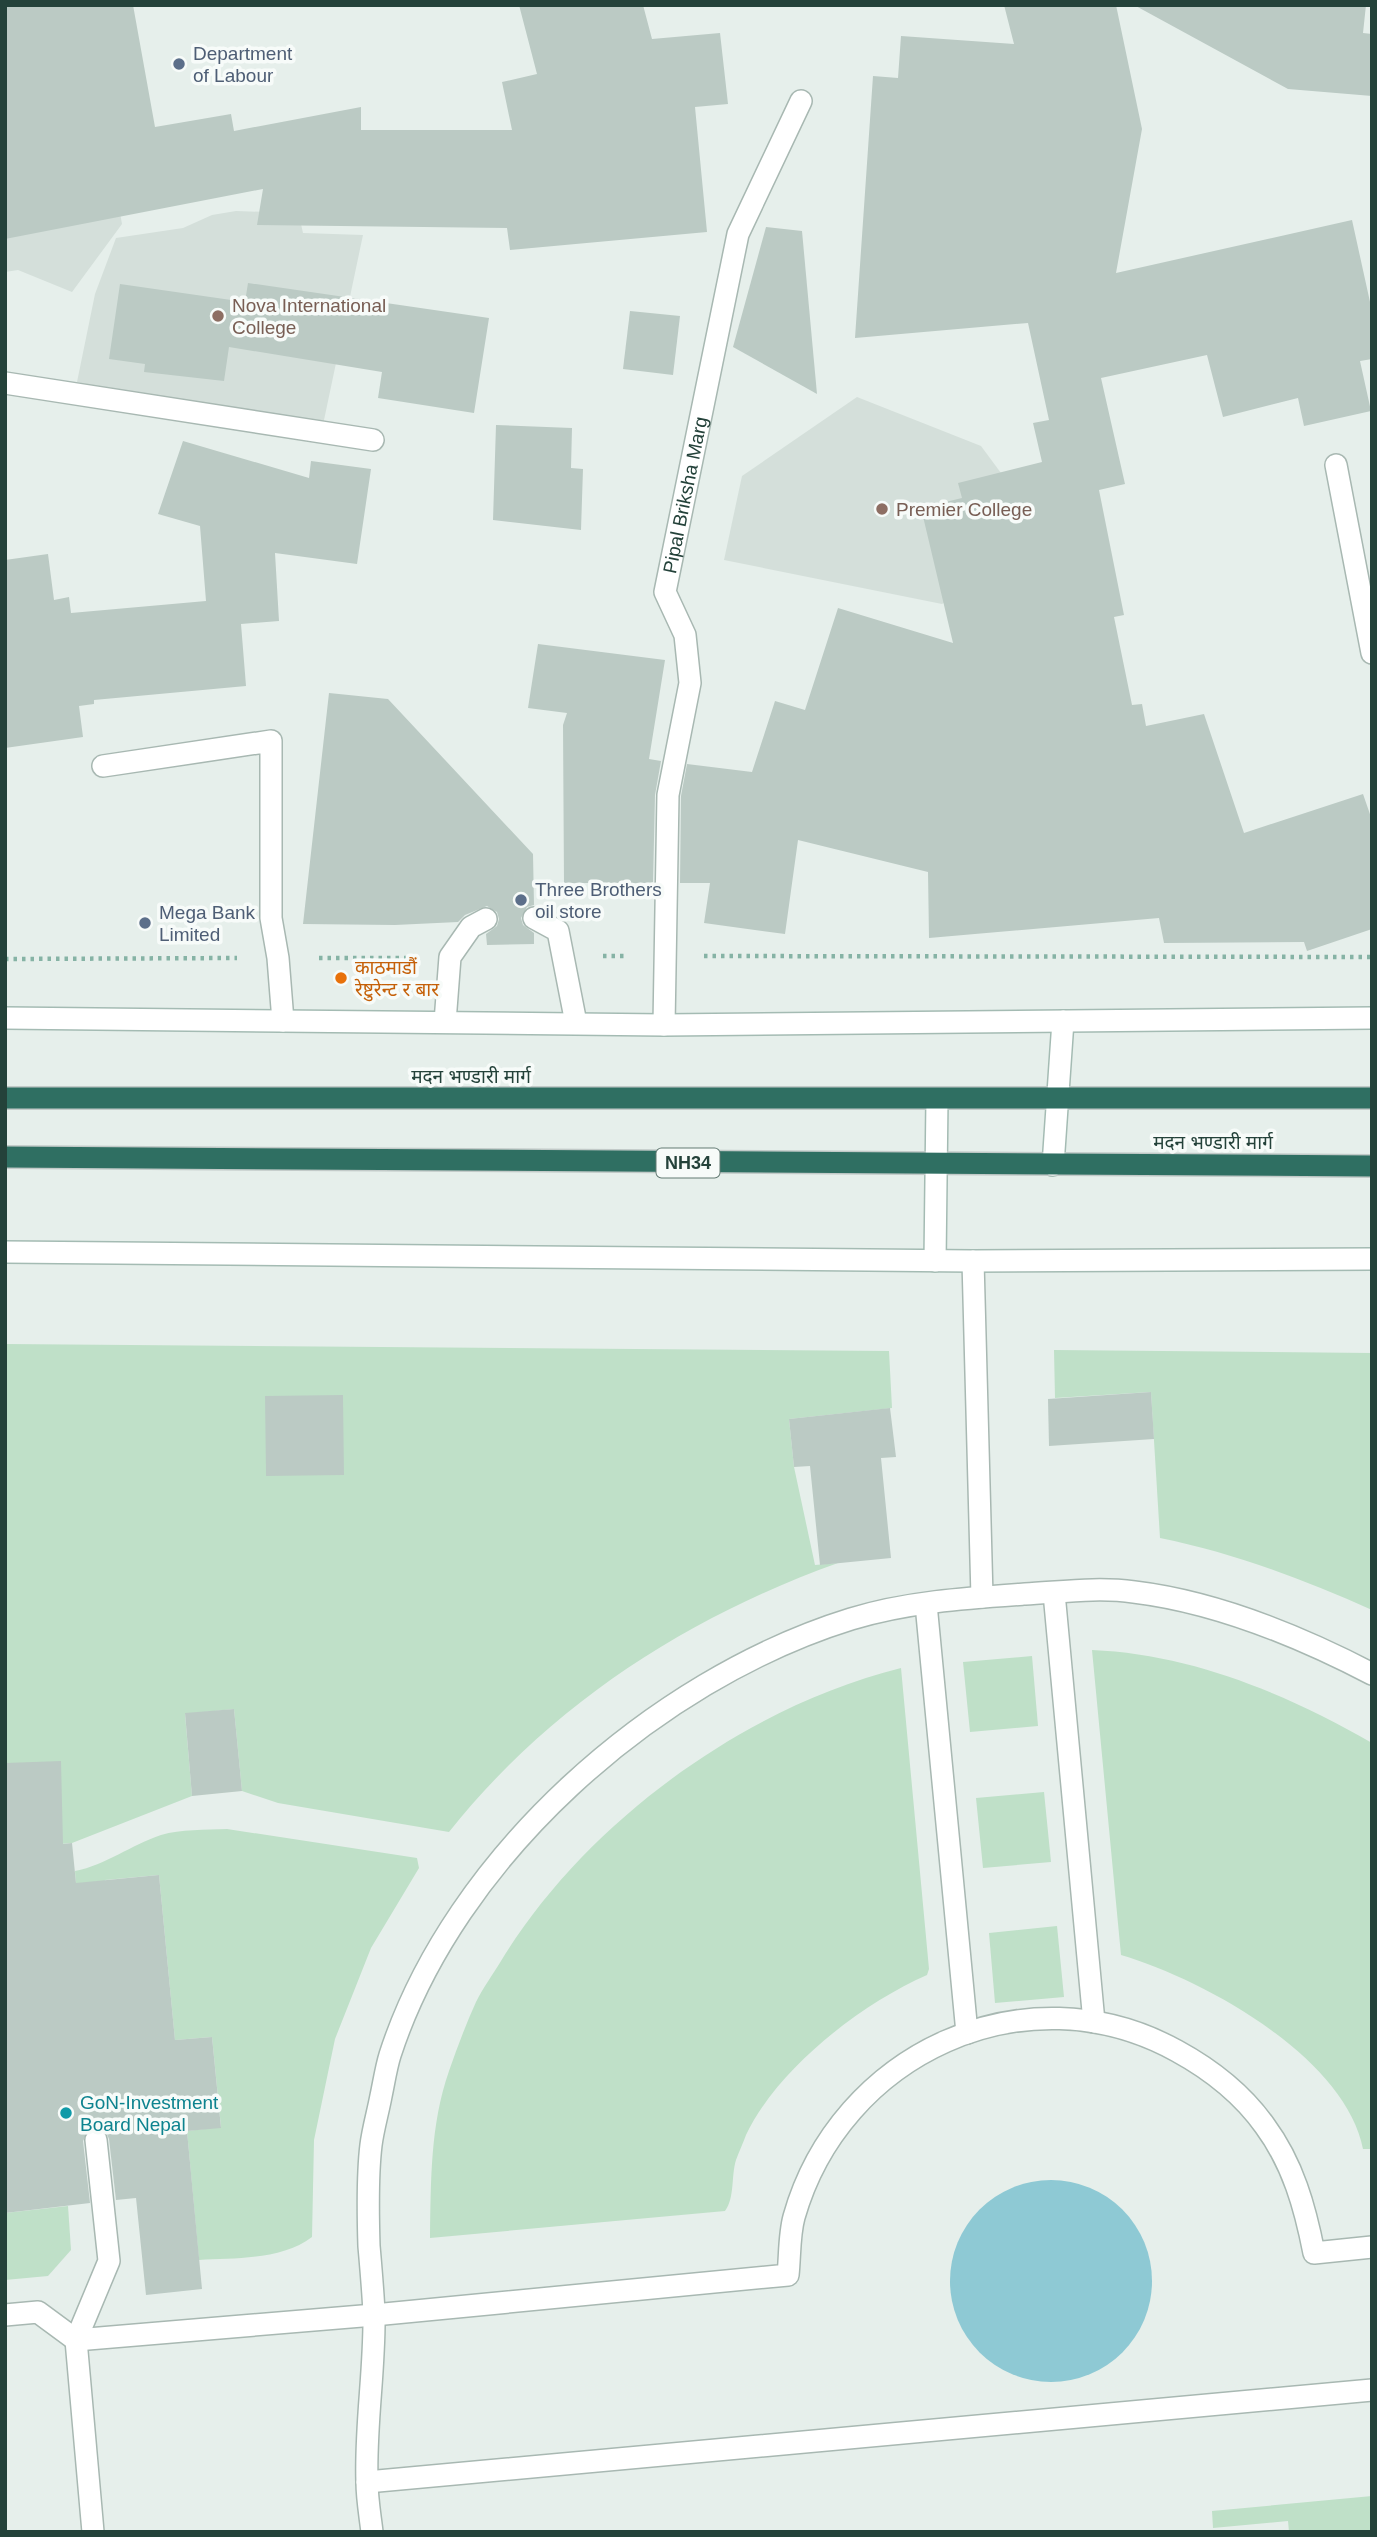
<svg xmlns="http://www.w3.org/2000/svg" width="1377" height="2537" font-family="Helvetica,'Noto Sans Devanagari',sans-serif">
  <style>
    .built { fill: #d4dfda }
    .green { fill: #bfe0c8 }
    .water { fill: #8ec9d4 }
    .building { fill: #bbcac4 }
    .lines { fill: none; stroke-linecap: round; stroke-linejoin: round }
    .lane-casing { stroke: #a8b8b2; stroke-width: 24 }
    .street-casing { stroke: #a8b8b2; stroke-width: 24 }
    .secondary-casing { stroke: #a4bbb3; stroke-width: 24 }
    .highway-casing { stroke: #c2cac8; stroke-width: 24 }
    .path { stroke: #86b3a5; stroke-width: 4.5; stroke-dasharray: 3.5 5; stroke-linecap: butt }
    .lane { stroke: #fff; stroke-width: 21 }
    .street { stroke: #fff; stroke-width: 21 }
    .secondary { stroke: #fff; stroke-width: 21 }
    .highway { stroke: #2f6f62; stroke-width: 21 }
    .service-dot { fill: #5c6f8a; stroke: #f7fbf9; stroke-width: 2.5 }
    .education-dot { fill: #8d6e63; stroke: #f7fbf9; stroke-width: 2.5 }
    .food-dot { fill: #e8710a; stroke: #f7fbf9; stroke-width: 2.5 }
    .culture-dot { fill: #0f9aa8; stroke: #f7fbf9; stroke-width: 2.5 }
    .labels { text-anchor: middle; dominant-baseline: central; stroke-width: 7; stroke-linejoin: round; paint-order: stroke }
    .shield { fill: #f7fbf9; stroke: #637a73; stroke-width: 2 }
    .shield-label { font-size: 18px; font-weight: bold; fill: #24423a }
    .service-label { font-size: 19px; fill: #4e5e75; stroke: #f7fbf9; text-anchor: start }
    .education-label { font-size: 19px; fill: #785e54; stroke: #f7fbf9; text-anchor: start }
    .street-label { font-size: 19px; fill: #24423a; stroke: #f7fbf9 }
    .food-label { font-size: 19px; fill: #c56008; stroke: #f7fbf9; text-anchor: start }
    .culture-label { font-size: 19px; fill: #0d838f; stroke: #f7fbf9; text-anchor: start }
  </style>
  <rect width="100%" height="100%" fill="#e6efeb"/>
  <g class="built">
    <polygon points="109,152 122,224 72,292 18,270 5,272 5,174"/>
    <polygon points="236,211 268,212 301,224 303,233 363,235 320,439 77,382 95,294 116,238 183,228 212,215"/>
    <polygon points="857,397 981,446 1052,542 942,604 724,560 742,476"/>
  </g>
  <g class="green">
    <path d="M5,1344L889,1351L892,1408L789,1419L794,1467L815,1565L838,1563C687,1617 550,1705 449,1832L278,1803L242,1791L234,1709L185,1714L192,1796L72,1843L5,1849Z"/>
    <path d="M1054,1350L1372,1353V1610C1303,1579 1234,1553 1160,1538L1151,1392L1055,1398Z"/>
    <path d="M1092,1650C1191,1654 1287,1694 1372,1743V2149H1363C1345,2057 1205,1980 1121,1955Z"/>
    <polygon points="1032,1656 1038,1726 970,1732 963,1662"/>
    <path d="M901,1668L929,1969L927,1975C861,2004 778,2068 746,2135C743,2143 739,2152 736,2160C731,2176 735,2198 725,2211L430,2238C431,2182 430,2125 449,2071C457,2048 466,2024 476,2002C483,1988 493,1974 501,1961C585,1823 744,1707 901,1668Z"/>
    <polygon points="1044,1792 1051,1862 983,1868 976,1798"/>
    <path d="M227,1829L417,1858L419,1868L371,1948L335,2039L314,2140L312,2237C282,2260 235,2258 199,2260L187,2131L221,2127L212,2037L175,2040L159,1875L105,1880L89,2051L75,1871C106,1865 131,1845 161,1835C181,1829 205,1830 227,1829Z"/>
    <polygon points="1057,1926 1064,1997 995,2003 989,1933"/>
    <polygon points="68,2206 71,2250 48,2276 5,2280 5,2213"/>
    <polygon points="1372,2496 1372,2532 1289,2532 1288,2521 1213,2528 1212,2511"/>
  </g>
  <circle class="water" cx="1051" cy="2281" r="101"/>
  <g class="building">
    <polygon points="5,5 133,5 155,127 231,114 234,131 361,107 361,130 512,130 502,82 537,74 519,5 643,5 652,39 720,33 728,104 695,107 707,232 510,250 507,228 257,225 263,189 5,239"/>
    <polygon points="1004,5 1116,5 1142,129 1116,273 1352,220 1372,311 1372,359 1360,361 1371,411 1304,426 1298,398 1223,417 1207,355 1101,378 1125,484 1099,490 1124,615 1114,617 1132,705 1142,704 1146,726 1204,714 1244,833 1363,794 1372,820 1372,929 1307,951 1304,942 1164,943 1159,918 929,938 928,872 798,840 785,934 704,923 710,883 680,883 681,796 687,764 752,772 775,701 805,710 838,608 953,643 921,508 962,498 958,483 1042,462 1033,423 1049,420 1028,323 855,338 873,76 898,78 901,36 1014,44"/>
    <polygon points="1134,5 1366,5 1363,33 1372,34 1372,96 1288,89"/>
    <polygon points="766,227 802,231 817,394 733,347"/>
    <polygon points="248,283 489,318 474,413 378,398 382,372 229,347 224,381 144,372 145,364 109,359 120,284 245,302"/>
    <polygon points="630,311 680,316 673,375 623,369"/>
    <polygon points="496,425 572,428 571,468 583,469 581,530 493,520"/>
    <polygon points="183,441 309,478 311,461 371,469 357,564 275,553 279,621 241,624 246,686 94,700 94,704 79,706 83,737 5,748 5,560 48,554 54,600 69,597 71,613 206,601 200,526 158,514"/>
    <polygon points="538,644 665,660 649,759 661,761 655,795 653,883 564,883 563,725 567,713 528,708"/>
    <polygon points="329,693 388,699 533,854 534,905 527,907 521,918 523,925 534,933 534,944 487,945 486,934 497,926 499,919 497,912 487,906 465,915 458,922 395,925 303,924"/>
    <polygon points="1151,1392 1154,1439 1049,1446 1048,1399"/>
    <polygon points="343,1395 344,1475 266,1476 265,1396"/>
    <polygon points="890,1408 896,1457 881,1458 891,1558 820,1565 810,1466 794,1467 789,1419"/>
    <polygon points="234,1709 242,1791 192,1796 185,1713"/>
    <polygon points="61,1761 63,1844 72,1843 76,1883 159,1875 175,2040 212,2037 221,2128 187,2131 202,2289 146,2295 136,2198 116,2200 109,2139 106,2132 101,2128 89,2129 83,2141 90,2203 5,2213 5,1763"/>
  </g>
  <g class="lines">
    <g class="lane-casing">
      <g id="lane">
        <polyline points="534,918 558,931 576,1023"/>
        <polyline points="445,1022 450,957 471,927 486,919"/>
        <polyline points="973,1261 982,1597"/>
        <polyline points="1054,1593 1094,2022"/>
        <polyline points="926,1604 967,2033"/>
        <path d="M5,2315L38,2312L76,2340L374,2315L788,2275C790,2257 789,2235 794,2217C840,2054 1025,1967 1177,2051C1210,2069 1243,2095 1265,2126C1293,2164 1305,2207 1314,2253L1372,2247"/>
        <polyline points="367,2482 1372,2390"/>
        <polyline points="93,2532 76,2340 109,2261 96,2140"/>
        <path d="M372,2532C370,2515 367,2498 367,2482C365,2426 375,2369 374,2313C373,2291 371,2269 369,2246C368,2214 367,2178 371,2145C373,2129 378,2112 381,2096C384,2082 386,2068 390,2055C454,1857 654,1680 851,1619C906,1602 967,1598 1025,1594C1062,1592 1098,1587 1134,1592C1217,1602 1299,1636 1372,1674"/>
      </g>
    </g>
    <g class="street-casing">
      <g id="street">
        <polyline points="5,383 373,440"/>
        <polyline points="1336,465 1372,653"/>
        <polyline points="103,766 271,741 271,918 278,958 283,1021"/>
        <path id="s1" d="M664,1025L668,795L690,683L685,635L665,592L738,234L801,101"/>
      </g>
    </g>
    <g class="secondary-casing">
      <g id="secondary">
        <polyline points="5,1018 664,1025 1372,1018"/>
        <polyline points="1053,1165 1063,1021"/>
        <polyline points="5,1252 973,1261 1372,1259"/>
        <polyline points="935,1261 937,1099"/>
      </g>
    </g>
    <g class="highway-casing">
      <g id="highway">
        <polyline points="5,1098 1372,1098"/>
        <polyline points="5,1157 1372,1166"/>
      </g>
    </g>
    <g class="path">
      <polyline points="603,956 625,956"/>
      <polyline points="704,956 1372,957"/>
      <polyline points="319,958 408,958"/>
      <polyline points="5,959 237,958"/>
    </g>
    <use href="#lane" class="lane"/>
    <use href="#street" class="street"/>
    <use href="#secondary" class="secondary"/>
    <use href="#highway" class="highway"/>
  </g>
  <g class="service-dot">
    <circle cx="179" cy="64" r="7"/>
    <circle cx="521" cy="900" r="7"/>
    <circle cx="145" cy="923" r="7"/>
  </g>
  <g class="education-dot">
    <circle cx="218" cy="316" r="7"/>
    <circle cx="882" cy="509" r="7"/>
  </g>
  <circle class="food-dot" cx="341" cy="978" r="7"/>
  <circle class="culture-dot" cx="66" cy="2113" r="7"/>
  <g class="labels">
    <rect class="shield" x="656.5" y="1148.5" width="63" height="29" rx="5"/>
    <g class="shield-label">
      <text x="688" y="1163">NH34</text>
    </g>
    <g class="service-label">
      <text x="193" y="53">Department<tspan x="193" dy="22">of Labour</tspan></text>
      <text x="535" y="889">Three Brothers<tspan x="535" dy="22">oil store</tspan></text>
      <text x="159" y="912">Mega Bank<tspan x="159" dy="22">Limited</tspan></text>
    </g>
    <g class="education-label">
      <text x="232" y="305">Nova International<tspan x="232" dy="22">College</tspan></text>
      <text x="896" y="509">Premier College</text>
    </g>
    <g class="street-label">
      <text stroke="none"><textPath href="#s1" startOffset="539">Pipal Briksha Marg</textPath></text>
      <text x="471" y="1076">मदन भण्डारी मार्ग</text>
      <text x="1213" y="1142">मदन भण्डारी मार्ग</text>
    </g>
    <g class="food-label">
      <text x="355" y="967">काठमाडौं<tspan x="355" dy="22">रेष्टुरेन्ट र बार</tspan></text>
    </g>
    <g class="culture-label">
      <text x="80" y="2102">GoN-Investment<tspan x="80" dy="22">Board Nepal</tspan></text>
    </g>
  </g>
  <rect width="1377" height="2537" fill="none" stroke="#24423a" stroke-width="14"/>
</svg>
